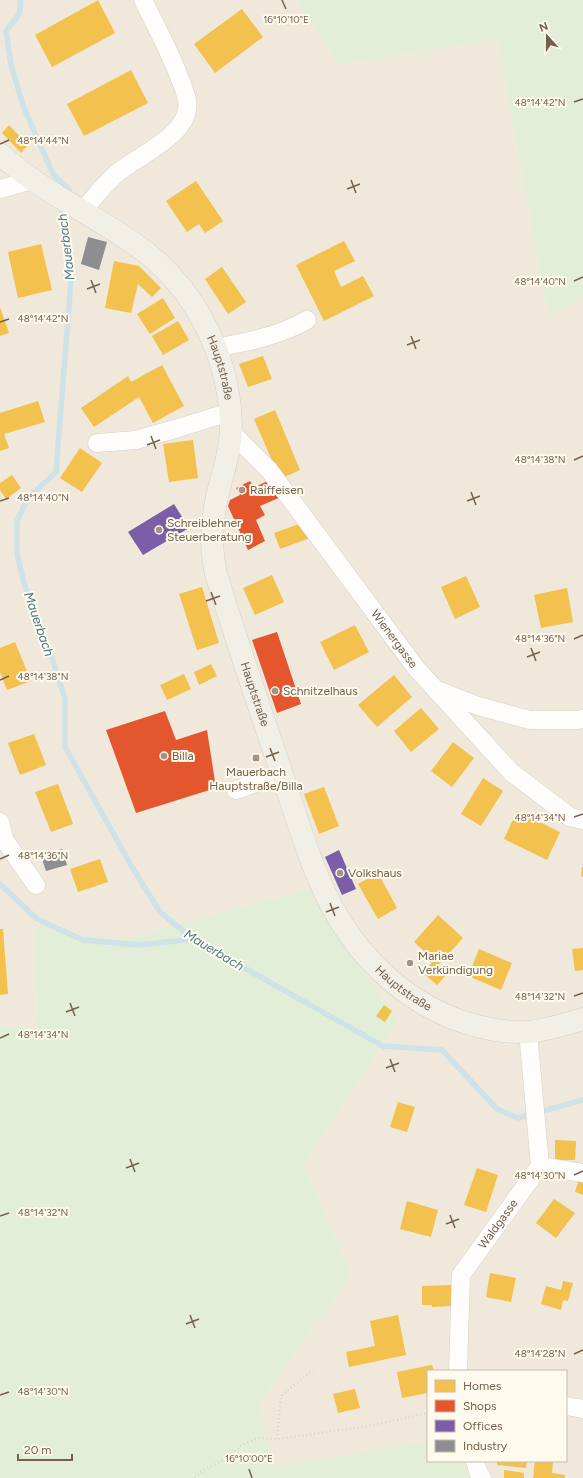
<svg xmlns="http://www.w3.org/2000/svg" width="583" height="1478" font-family="Figtree,sans-serif">
  <style>
    .residential { fill: #f0e8da }
    .green { fill: #e2eed7 }
    .homes { fill: #f2c14e }
    .shops { fill: #e4572e }
    .offices { fill: #7b5ea7 }
    .industry { fill: #8d8d92 }
    .lines { fill: none; stroke-linecap: round; stroke-linejoin: round }
    .stream { stroke: #cee2e7; stroke-width: 5.5 }
    .minor-casing { stroke: #d6d1ca; stroke-width: 19 }
    .major-casing { stroke: #d5cfc6; stroke-width: 23 }
    .path { stroke: #dad4ce; stroke-width: 2.5; stroke-dasharray: 1 3; stroke-linecap: butt }
    .minor { stroke: #fefdfc; stroke-width: 18 }
    .major { stroke: #f2efe6; stroke-width: 22 }
    .ticks { fill: none; stroke: #75604c; stroke-width: 1.5 }
    .poi-dot { fill: #a29484; stroke: #fefaee; stroke-width: 1.5 }
    .labels { text-anchor: middle; dominant-baseline: central; stroke-width: 4; stroke-linejoin: round; paint-order: stroke }
    .street-label { font-size: 12px; fill: #75604c; stroke: #fefaee }
    .poi-label { font-size: 12px; fill: #75604c; stroke: #fefaee; text-anchor: start }
    .water-label { font-size: 13px; font-style: italic; fill: #4a798e; stroke: #fefaee }
    .ticks-label { font-size: 10px; text-anchor: middle; fill: #75604c; stroke: #fefaee; stroke-width: 4; stroke-linejoin: round; paint-order: stroke }
  </style>
  <rect width="100%" height="100%" fill="#f7f4ec"/>
  <polygon class="residential" points="0,0 297,0 340,65 497,39 548,316 583,297 583,1478 471,1478 461,1461 566,1461 566,1371 428,1371 428,1441 271,1468 260,1402 351,1275 304,1164 398,1021 309,889 123,939 61,933 35,927 37,1028 0,1026"/>
  <g class="green">
    <polygon points="297,0 583,0 583,297 548,316 497,39 340,65"/>
    <polygon points="309,889 398,1021 304,1164 351,1275 260,1402 271,1467 428,1441 428,1461 461,1461 471,1478 0,1478 0,1026 37,1028 35,927 61,933 123,939"/>
  </g>
  <g class="homes">
    <polygon points="98,0 115,33 52,67 35,35"/>
    <polygon points="242,9 263,37 215,73 194,44"/>
    <polygon points="131,70 148,103 84,136 67,104"/>
    <polygon points="9,125 28,145 21,153 2,133"/>
    <polygon points="196,181 223,221 205,233 199,224 187,232 166,201"/>
    <polygon points="344,241 355,261 334,271 341,287 363,276 374,296 324,321 296,265"/>
    <polygon points="41,244 52,290 18,298 8,252"/>
    <polygon points="114,261 139,266 161,288 152,297 138,284 131,313 105,308"/>
    <polygon points="222,267 246,302 228,314 205,279"/>
    <polygon points="163,298 175,318 150,334 137,314"/>
    <polygon points="0,307 9,333 0,336"/>
    <polygon points="178,321 189,340 163,355 152,336"/>
    <polygon points="263,356 272,379 248,387 239,364"/>
    <polygon points="162,365 184,406 153,423 139,397 94,427 81,408 128,376 131,382"/>
    <polygon points="38,401 45,422 4,434 9,448 0,451 0,413"/>
    <polygon points="275,410 300,470 280,479 254,419"/>
    <polygon points="193,440 198,478 169,482 163,444"/>
    <polygon points="80,448 102,463 82,492 60,478"/>
    <polygon points="12,475 21,488 6,499 0,490 0,483"/>
    <polygon points="299,524 310,538 280,549 274,533"/>
    <polygon points="272,575 284,602 255,615 243,588"/>
    <polygon points="466,576 480,607 455,619 441,587"/>
    <polygon points="202,587 219,643 197,650 179,594"/>
    <polygon points="567,588 573,622 541,628 534,595"/>
    <polygon points="355,625 369,652 334,670 320,642"/>
    <polygon points="15,642 31,681 7,690 0,672 0,648"/>
    <polygon points="211,664 217,676 199,685 194,672"/>
    <polygon points="184,674 191,689 167,700 160,685"/>
    <polygon points="394,675 412,697 377,727 358,705"/>
    <polygon points="421,708 439,729 411,752 394,731"/>
    <polygon points="34,734 46,765 20,775 8,743"/>
    <polygon points="453,742 474,758 452,787 431,771"/>
    <polygon points="483,778 503,791 481,826 461,814"/>
    <polygon points="58,784 73,824 51,832 35,792"/>
    <polygon points="324,787 339,826 319,834 304,794"/>
    <polygon points="517,811 560,832 547,860 504,839"/>
    <polygon points="100,859 108,882 78,892 70,869"/>
    <polygon points="582,867 583,867 583,877 581,876"/>
    <polygon points="378,873 397,908 378,919 358,884"/>
    <polygon points="438,915 463,938 439,964 448,973 437,985 423,973 434,960 414,942"/>
    <polygon points="0,929 3,929 8,994 0,995"/>
    <polygon points="583,948 583,970 575,971 572,949"/>
    <polygon points="479,949 512,963 501,990 468,976"/>
    <polygon points="384,1005 392,1011 385,1022 376,1016"/>
    <polygon points="398,1102 415,1107 407,1132 390,1127"/>
    <polygon points="555,1140 576,1141 575,1160 555,1160"/>
    <polygon points="477,1168 498,1175 486,1212 464,1205"/>
    <polygon points="579,1179 583,1180 583,1195 575,1192"/>
    <polygon points="554,1199 575,1213 556,1238 536,1223"/>
    <polygon points="407,1201 438,1210 431,1237 400,1229"/>
    <polygon points="490,1273 516,1278 511,1302 486,1297"/>
    <polygon points="563,1281 573,1283 568,1301 563,1300 561,1310 541,1304 546,1286 561,1290"/>
    <polygon points="451,1285 451,1306 432,1307 432,1305 422,1305 422,1286"/>
    <polygon points="398,1315 406,1355 349,1367 346,1352 375,1346 370,1321"/>
    <polygon points="432,1365 434,1371 428,1371 428,1393 402,1398 397,1372"/>
    <polygon points="355,1389 360,1408 338,1413 333,1394"/>
    <polygon points="497,1461 527,1461 526,1468 497,1465"/>
    <polygon points="535,1461 553,1461 552,1473 565,1475 565,1478 533,1478"/>
    <polygon points="504,1470 524,1473 524,1478 504,1478"/>
  </g>
  <g class="shops">
    <polygon points="269,480 281,497 260,506 265,515 256,520 265,541 248,550 228,506 230,500 240,495 236,488 250,481 254,488"/>
    <polygon points="277,632 301,704 277,713 252,640"/>
    <polygon points="165,711 176,740 207,730 216,788 136,813 106,730"/>
  </g>
  <g class="offices">
    <polygon points="174,504 189,528 143,555 128,532"/>
    <polygon points="339,850 356,889 342,895 325,857"/>
  </g>
  <g class="industry">
    <polygon points="88,237 107,242 99,270 81,264"/>
    <polygon points="62,849 67,865 46,871 41,856"/>
  </g>
  <g class="lines">
    <g class="stream">
      <path d="M20,0C23,14 14,20 6,31L11,65L24,108L53,174L69,190L66,195"/>
      <polyline points="62,205 61,208 67,239 71,280 56,472 28,498 17,521 17,554 24,583 51,655 65,699 65,747 132,867 160,912 193,939 383,1046 442,1050 497,1109 518,1118 583,1100"/>
      <polyline points="0,884 37,919 83,940 140,945 193,939"/>
    </g>
    <g class="minor-casing">
      <g id="minor">
        <polyline points="0,189 32,180"/>
        <path d="M82,211C93,199 103,186 115,175C136,156 193,135 187,100C185,90 180,80 177,71C167,47 155,24 143,0"/>
        <path d="M215,348C247,342 279,336 307,320"/>
        <path id="s1" d="M231,432L269,470L416,668L511,772L570,817L583,820"/>
        <polyline points="97,443 136,440 175,429 230,412"/>
        <polyline points="440,691 478,706 530,720 577,720 583,719"/>
        <polyline points="236,790 282,774"/>
        <polyline points="0,822 5,841 36,885"/>
        <polyline points="540,1166 583,1173"/>
        <path id="s2" d="M458,1371L461,1275L540,1166L528,1032"/>
        <polyline points="566,1406 583,1409"/>
        <polyline points="475,1461 478,1472 482,1478"/>
      </g>
    </g>
    <g class="major-casing">
      <g id="major">
        <path id="s3" d="M0,154C41,191 89,212 133,243C192,282 228,352 231,422C232,450 221,476 216,502C211,526 211,551 216,574C236,639 258,704 280,768C295,812 309,862 330,903C361,962 412,1009 477,1026C493,1030 512,1033 529,1032C547,1030 565,1024 583,1019"/>
      </g>
    </g>
    <g class="path">
      <polyline points="277,1439 281,1396 313,1370"/>
      <polyline points="195,1478 203,1470 222,1461 243,1444 259,1438 277,1439 363,1427 428,1413"/>
    </g>
    <use href="#minor" class="minor"/>
    <use href="#major" class="major"/>
  </g>
  <path class="ticks" d="M282,0L286,9M574,102L583,99M0,144L9,140M351,180L356,193M347,189L360,184M91,280L96,293M574,281L583,277M87,289L100,284M0,322L9,319M411,336L416,349M407,345L420,340M151,436L156,449M147,445L160,440M574,460L583,456M471,492L476,505M0,501L9,498M467,501L480,496M211,592L216,605M206,601L220,596M574,639L583,635M531,648L536,661M527,657L540,652M0,680L9,676M270,748L275,761M266,757L279,752M574,817L583,814M0,859L9,855M330,903L335,916M326,912L339,907M574,996L583,993M70,1003L75,1016M66,1012L79,1007M0,1038L9,1034M390,1059L395,1072M386,1068L399,1063M130,1159L135,1172M126,1168L139,1163M574,1175L583,1171M450,1215L455,1228M0,1216L9,1213M446,1224L459,1219M190,1315L195,1328M186,1324L199,1319M574,1354L583,1350M0,1395L9,1392M249,1469L252,1478"/>
  <g class="poi-dot">
    <circle cx="242" cy="490" r="4"/>
    <circle cx="159" cy="530" r="4"/>
    <circle cx="275" cy="691" r="4"/>
    <circle cx="164" cy="756" r="4"/>
    <rect x="252" y="754" width="8" height="8" rx="2"/>
    <circle cx="340" cy="873" r="4"/>
    <circle cx="410" cy="963" r="4"/>
  </g>
  <g class="labels">
    <g class="street-label">
      <text stroke="none"><textPath href="#s3" startOffset="316">Hauptstraße</textPath></text>
      <text stroke="none"><textPath href="#s1" startOffset="264">Wienergasse</textPath></text>
      <text stroke="none"><textPath href="#s3" startOffset="652">Hauptstraße</textPath></text>
      <text stroke="none"><textPath href="#s3" startOffset="988">Hauptstraße</textPath></text>
      <text stroke="none"><textPath href="#s2" startOffset="159">Waldgasse</textPath></text>
    </g>
    <g class="poi-label">
      <text x="250" y="490">Raiffeisen</text>
      <text x="167" y="523">Schreiblehner<tspan x="167" dy="14">Steuerberatung</tspan></text>
      <text x="283" y="691">Schnitzelhaus</text>
      <text x="172" y="756">Billa</text>
      <text x="256" y="772" text-anchor="middle">Mauerbach<tspan x="256" dy="14">Hauptstraße/Billa</tspan></text>
      <text x="348" y="873">Volkshaus</text>
      <text x="418" y="956">Mariae<tspan x="418" dy="14">Verkündigung</tspan></text>
    </g>
    <g class="water-label">
      <text transform="translate(66 247) rotate(-97)">Mauerbach</text>
      <text transform="translate(39 624) rotate(71)">Mauerbach</text>
      <text transform="translate(214 950) rotate(31)">Mauerbach</text>
    </g>
  </g>
  <g class="ticks-label">
    <text x="286" y="23">16°10'10"E</text>
    <text x="540" y="106">48°14'42"N</text>
    <text x="43" y="144">48°14'44"N</text>
    <text x="540" y="285">48°14'40"N</text>
    <text x="43" y="322">48°14'42"N</text>
    <text x="540" y="463">48°14'38"N</text>
    <text x="43" y="501">48°14'40"N</text>
    <text x="540" y="642">48°14'36"N</text>
    <text x="43" y="680">48°14'38"N</text>
    <text x="540" y="821">48°14'34"N</text>
    <text x="43" y="859">48°14'36"N</text>
    <text x="540" y="1000">48°14'32"N</text>
    <text x="43" y="1038">48°14'34"N</text>
    <text x="540" y="1179">48°14'30"N</text>
    <text x="43" y="1216">48°14'32"N</text>
    <text x="540" y="1357">48°14'28"N</text>
    <text x="43" y="1395">48°14'30"N</text>
    <text x="249" y="1462">16°10'00"E</text>
  </g>
  <rect x="427" y="1370" width="140" height="92" fill="#fefaee" stroke="#c7bcad"/>
  <rect x="435" y="1380" width="20" height="12" fill="#f2c14e" stroke="#c7bcad"/>
  <text x="463" y="1390" font-size="12" fill="#75604c">Homes</text>
  <rect x="435" y="1400" width="20" height="12" fill="#e4572e" stroke="#c7bcad"/>
  <text x="463" y="1410" font-size="12" fill="#75604c">Shops</text>
  <rect x="435" y="1420" width="20" height="12" fill="#7b5ea7" stroke="#c7bcad"/>
  <text x="463" y="1430" font-size="12" fill="#75604c">Offices</text>
  <rect x="435" y="1440" width="20" height="12" fill="#8d8d92" stroke="#c7bcad"/>
  <text x="463" y="1450" font-size="12" fill="#75604c">Industry</text>
  <g transform="translate(547 36) rotate(339)" stroke="#fefaee" stroke-width="3" paint-order="stroke">
  <path d="M0-3L7 15L0 10L-7 15Z" fill="#75604c"/>
  <text y="-6" font-size="11" font-weight="bold" text-anchor="middle" fill="#75604c">N</text>
  </g>
  <path d="M18 1454v6h54v-6" fill="none" stroke="#75604c" stroke-width="2"/>
  <text x="24" y="1454" font-size="12" fill="#75604c" stroke="#fefaee" stroke-width="3" paint-order="stroke">20 m</text>
</svg>
